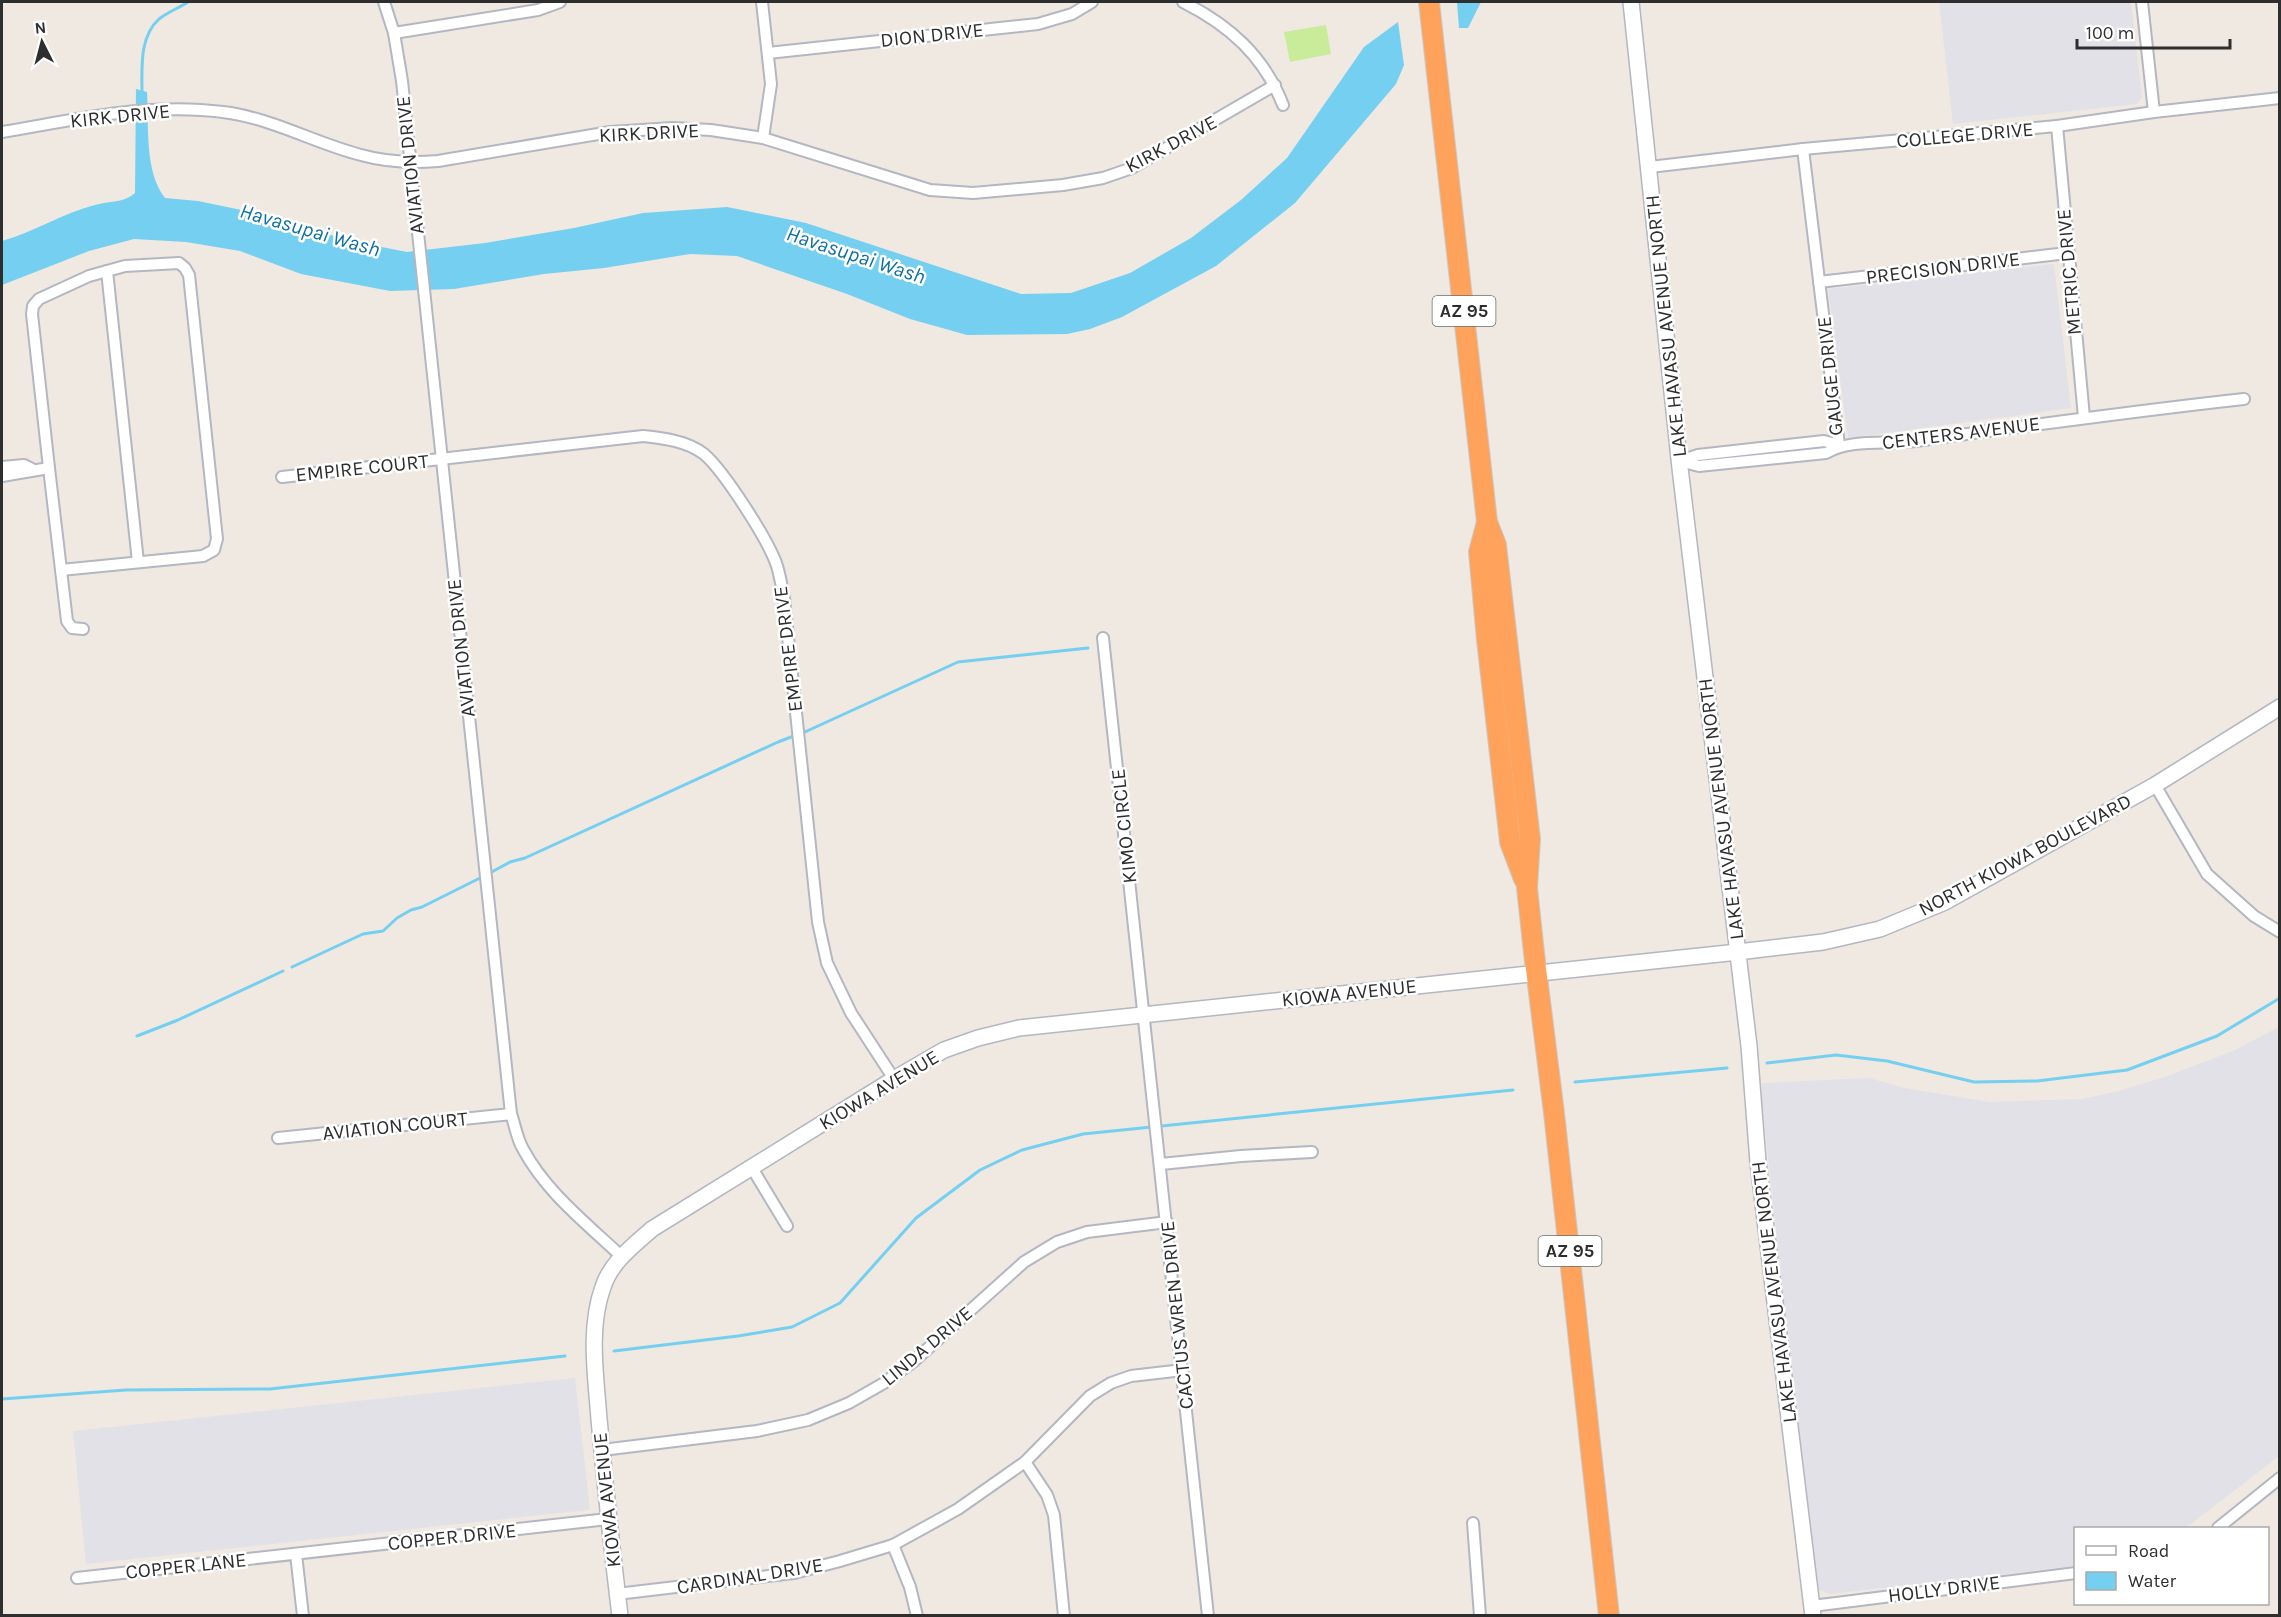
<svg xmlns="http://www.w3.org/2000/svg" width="2281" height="1617" font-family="Karla,sans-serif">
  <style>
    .industrial { fill: #e3e1e8 }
    .pitch { fill: #c9ec9a }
    .water { fill: #75cff0 }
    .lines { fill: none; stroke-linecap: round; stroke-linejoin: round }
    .stream { stroke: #75cff0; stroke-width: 3 }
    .street-casing { stroke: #b4b7c1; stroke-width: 14 }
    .secondary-casing { stroke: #b4b7c1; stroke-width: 18 }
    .highway-casing { stroke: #c9c9c9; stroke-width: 22 }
    .street { stroke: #fff; stroke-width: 10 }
    .secondary { stroke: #fff; stroke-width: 15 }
    .highway { stroke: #ffa35c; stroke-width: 20 }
    .labels { text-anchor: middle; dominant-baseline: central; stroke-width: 5; stroke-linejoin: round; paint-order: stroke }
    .shield { fill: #fff; stroke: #6d6d6d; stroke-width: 1.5 }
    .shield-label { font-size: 18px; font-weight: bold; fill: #2e2e2e }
    .street-label { font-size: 20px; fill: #2e2e2e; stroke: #fff }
    .water-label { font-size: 21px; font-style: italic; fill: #0d6fa3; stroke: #fff }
  </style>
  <rect width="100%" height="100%" fill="#efe9e1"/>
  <g class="industrial">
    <polygon points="1939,2 2131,2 2142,97 2137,104 1953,124"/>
    <polygon points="2054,264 2071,408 1848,438 1828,289"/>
    <polygon points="2279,1027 2279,1456 2191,1524 2182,1528 2076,1528 2075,1566 1830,1594 1819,1590 1814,1583 1762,1101 1762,1083 1869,1078 1905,1088 1990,1102 2081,1099 2115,1092 2165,1077 2235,1050"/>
    <polygon points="575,1378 590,1509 588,1510 86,1564 73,1431"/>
  </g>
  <polygon class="pitch" points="1326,25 1331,54 1290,62 1284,32"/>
  <g class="water">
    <polygon points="1457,2 1481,2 1468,28 1459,28"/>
    <path d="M1398 22 1404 65 1396 84 1295 203 1216 266 1122 317 1090 329 1067 334 967 335 910 319 847 294 737 256 690 254 604 268 544 274 454 289 390 291 301 274 240 251 186 242 134 239 89 251 2 285V241C34 232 63 213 95 205 109 201 124 203 135 193L136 89 147 92C149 125 144 171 165 198L198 201 275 217 346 240 407 252 485 243 574 228 643 213 727 207 806 223 1021 294 1071 293 1130 273 1191 238 1241 200 1287 158 1364 47Z"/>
  </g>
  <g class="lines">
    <g class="stream">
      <path d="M142 93C142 68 139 37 159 19 168 12 179 8 188 2"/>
      <polyline points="488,874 510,862 525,858 778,742 807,731 958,662 1088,648"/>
      <polyline points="292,967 363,934 383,931 397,918 411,910 422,907 482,877"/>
      <polyline points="137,1036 178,1020 283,971"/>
      <polyline points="1767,1063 1836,1055 1887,1061 1974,1082 2037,1081 2127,1070 2217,1036 2280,998"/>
      <polyline points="1575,1082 1727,1068"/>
      <polyline points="614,1351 738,1336 792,1327 840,1303 916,1218 980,1170 1022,1150 1083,1134 1513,1090"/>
      <polyline points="2,1399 126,1390 270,1389 565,1356"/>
    </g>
    <g class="street-casing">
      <g id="street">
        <path d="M384 2 394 33 402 81 511 1114C515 1125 517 1139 523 1149 546 1192 586 1223 621 1256"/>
        <polyline points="762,2 771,84 763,138"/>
        <path d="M1183 2C1229 25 1264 56 1283 105"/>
        <polyline points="2142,2 2154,112"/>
        <polyline points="394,33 538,10 560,2"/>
        <polyline points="768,53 1038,24 1072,14 1092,2"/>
        <polyline points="2057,126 2084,417"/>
        <path d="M2 132C75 120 148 102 223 112 272 118 314 143 361 155 386 162 413 163 438 161L610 132 673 128 711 130 763 138 930 190 973 193 1063 185 1103 178 1132 168 1275 85"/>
        <polyline points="1803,149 1839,445"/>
        <polyline points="1650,167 1803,149 2057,126 2154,112 2280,98"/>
        <polyline points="107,271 138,562"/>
        <polyline points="1819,282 2067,253"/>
        <path d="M1679 461 1699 466 1826 453C1852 438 1887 445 1916 441 2025 426 2134 411 2244 399"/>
        <polyline points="1680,461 1698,455 1824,441 1839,445"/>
        <polyline points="2,467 24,465 32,469"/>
        <polyline points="49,468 32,314 33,306 39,299 89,276 125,266 179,263 185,268 189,275 217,539 214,550 203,556 61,570"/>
        <polyline points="2,476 49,468 67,621 72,628 83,629"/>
        <path d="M282 477 643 436C663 438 687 441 704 454 724 471 769 541 777 566 780 576 782 587 784 598L818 922 827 963 851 1013 894 1079"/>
        <polyline points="1103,638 1208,1616"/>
        <polyline points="2155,785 2207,874 2254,916 2280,932"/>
        <polyline points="278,1138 511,1114"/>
        <polyline points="1161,1164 1241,1156 1312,1152"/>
        <polyline points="752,1168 787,1226"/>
        <polyline points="602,1450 757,1431 808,1420 849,1403 884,1383 914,1361 1024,1262 1057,1242 1087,1232 1167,1222"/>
        <polyline points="1025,1462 1047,1495 1054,1515 1064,1616"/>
        <polyline points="1473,1523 1480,1616"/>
        <polyline points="2218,1528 2280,1478"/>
        <polyline points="893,1545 910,1587 917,1616"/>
        <polyline points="296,1554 303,1616"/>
        <polyline points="77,1578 608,1519"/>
        <polyline points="617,1594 794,1573 840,1561 893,1545 958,1509 1025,1462 1090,1396 1111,1383 1131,1376 1183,1370"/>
        <polyline points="1812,1606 2076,1573"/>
      </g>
    </g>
    <g class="secondary-casing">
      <g id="secondary">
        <polyline points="1631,2 1680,468 1749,1046 1758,1162 1813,1616"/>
        <path d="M620 1616C612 1550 605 1485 599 1419 596 1377 588 1328 603 1287 611 1262 633 1246 652 1229L894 1079 944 1050 978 1038 1019 1028 1738 952 1823 942 1880 929 1945 902 2155 785 2280 707"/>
      </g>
    </g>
    <g class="highway-casing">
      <g id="highway">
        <polyline points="1429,2 1487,522 1496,545 1530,839 1527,888 1534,953 1554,1113 1609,1616"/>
        <polyline points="1487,522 1479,552 1487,640 1510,842 1524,879"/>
      </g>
    </g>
    <use href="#street" class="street"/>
    <use href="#secondary" class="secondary"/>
    <use href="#highway" class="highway"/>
  </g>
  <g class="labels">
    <g class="shield">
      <rect x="1432.5" y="296" width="63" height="30" rx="4.5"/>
      <rect x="1538.5" y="1236" width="63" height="30" rx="4.5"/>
    </g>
    <g class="shield-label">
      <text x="1464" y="311">AZ 95</text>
      <text x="1570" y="1251">AZ 95</text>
    </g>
    <g class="street-label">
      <text transform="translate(932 35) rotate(-6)">DION DRIVE</text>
      <text transform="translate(120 116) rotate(-6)">KIRK DRIVE</text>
      <text transform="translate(649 133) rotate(-3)">KIRK DRIVE</text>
      <text transform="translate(1965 135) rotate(-5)">COLLEGE DRIVE</text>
      <text transform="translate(1171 144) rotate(-28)">KIRK DRIVE</text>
      <text transform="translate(410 165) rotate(-96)">AVIATION DRIVE</text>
      <text transform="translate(1943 268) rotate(-7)">PRECISION DRIVE</text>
      <text transform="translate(2069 272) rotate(-95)">METRIC DRIVE</text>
      <text transform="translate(1666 326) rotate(-96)">LAKE HAVASU AVENUE NORTH</text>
      <text transform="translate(1830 376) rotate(-96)">GAUGE DRIVE</text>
      <text transform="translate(1961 433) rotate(-7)">CENTERS AVENUE</text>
      <text transform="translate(362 468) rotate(-6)">EMPIRE COURT</text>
      <text transform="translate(461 648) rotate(-96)">AVIATION DRIVE</text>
      <text transform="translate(788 649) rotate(-97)">EMPIRE DRIVE</text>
      <text transform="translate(1721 809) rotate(-97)">LAKE HAVASU AVENUE NORTH</text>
      <text transform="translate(1124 826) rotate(-96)">KIMO CIRCLE</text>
      <text transform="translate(2025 855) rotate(-28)">NORTH KIOWA BOULEVARD</text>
      <text transform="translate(1349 993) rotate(-6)">KIOWA AVENUE</text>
      <text transform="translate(879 1090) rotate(-31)">KIOWA AVENUE</text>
      <text transform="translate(395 1126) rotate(-6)">AVIATION COURT</text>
      <text transform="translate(1774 1292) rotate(-97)">LAKE HAVASU AVENUE NORTH</text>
      <text transform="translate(1177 1315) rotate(-96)">CACTUS WREN DRIVE</text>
      <text transform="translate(927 1346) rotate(-40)">LINDA DRIVE</text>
      <text transform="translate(607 1500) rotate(-96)">KIOWA AVENUE</text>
      <text transform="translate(452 1537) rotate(-6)">COPPER DRIVE</text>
      <text transform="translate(186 1566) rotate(-6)">COPPER LANE</text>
      <text transform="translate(750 1576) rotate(-9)">CARDINAL DRIVE</text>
      <text transform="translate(1944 1589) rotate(-7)">HOLLY DRIVE</text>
    </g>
    <g class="water-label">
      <text transform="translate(310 230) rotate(16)">Havasupai Wash</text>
      <text transform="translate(856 255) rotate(18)">Havasupai Wash</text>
    </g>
  </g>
  <rect width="2281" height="1617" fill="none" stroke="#2e2e2e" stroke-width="6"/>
  <rect x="2074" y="1527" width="195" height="78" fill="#ffffff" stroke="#ababab" stroke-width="1.5"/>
  <rect x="2086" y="1546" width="30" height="9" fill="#ffffff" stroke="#ababab" stroke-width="1.5"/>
  <text x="2128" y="1557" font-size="18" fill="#2e2e2e">Road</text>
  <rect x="2086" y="1572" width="30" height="18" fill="#75cff0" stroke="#ababab" stroke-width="1.5"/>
  <text x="2128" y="1587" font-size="18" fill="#2e2e2e">Water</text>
  <g transform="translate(42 42) rotate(354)" stroke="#ffffff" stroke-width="4.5" paint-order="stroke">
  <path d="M0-4.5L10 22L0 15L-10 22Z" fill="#2e2e2e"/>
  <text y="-9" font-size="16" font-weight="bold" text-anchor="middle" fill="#2e2e2e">N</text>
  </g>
  <path d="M2077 39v9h153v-9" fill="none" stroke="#2e2e2e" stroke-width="3"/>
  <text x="2086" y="39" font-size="18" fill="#2e2e2e" stroke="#ffffff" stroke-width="4.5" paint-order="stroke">100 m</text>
</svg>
